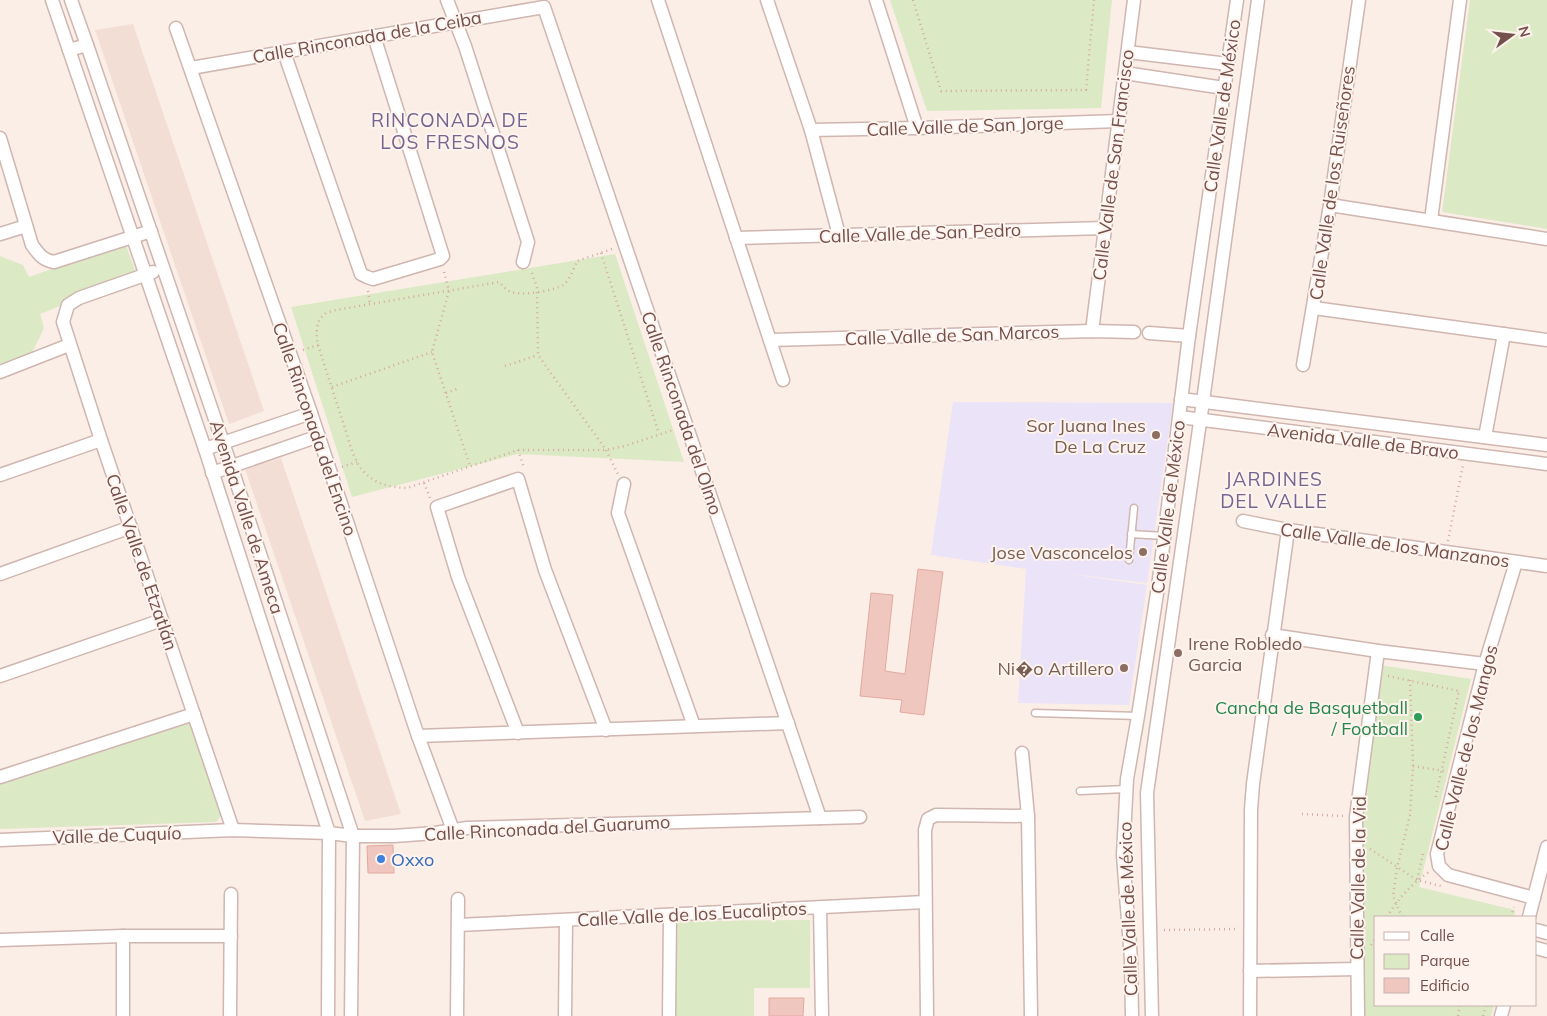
<svg xmlns="http://www.w3.org/2000/svg" width="1547" height="1016" font-family="Mulish,sans-serif">
  <style>
    .residential { fill: #f3ded5 }
    .education { fill: #ebe3f8 }
    .green { fill: #dce9c5 }
    .building { fill: #f0c7bf; stroke: #e2a9a0 }
    .lines { fill: none; stroke-linecap: round; stroke-linejoin: round }
    .lane-casing { stroke: #cfb6b0; stroke-width: 9 }
    .street-casing { stroke: #cfb6b0; stroke-width: 15 }
    .path { stroke: #d5a9a2; stroke-width: 2.5; stroke-dasharray: 1 4; stroke-linecap: butt }
    .lane { stroke: #fff; stroke-width: 6 }
    .street { stroke: #fff; stroke-width: 12 }
    .education-dot { fill: #8d6e63; stroke: #fef3ed; stroke-width: 2 }
    .leisure-dot { fill: #2e9e5b; stroke: #fef3ed; stroke-width: 2 }
    .shop-dot { fill: #3f7fe0; stroke: #fef3ed; stroke-width: 2 }
    .labels { text-anchor: middle; dominant-baseline: central; stroke-width: 4; stroke-linejoin: round; paint-order: stroke }
    .street-label { font-size: 18px; fill: #74504c; stroke: #fef3ed }
    .education-label { font-size: 18px; fill: #785e54; stroke: #fef3ed; text-anchor: end }
    .leisure-label { font-size: 18px; fill: #27864d; stroke: #fef3ed; text-anchor: end }
    .shop-label { font-size: 18px; fill: #366cbe; stroke: #fef3ed; text-anchor: start }
    .neighbourhood-label { font-size: 19px; letter-spacing: 1px; fill: #776490; stroke: #fef3ed }
  </style>
  <rect width="100%" height="100%" fill="#fbeee6"/>
  <g class="residential">
    <polygon points="133,24 264,411 229,424 95,30"/>
    <polygon points="281,458 401,814 365,821 245,469"/>
  </g>
  <polygon class="education" points="953,402 1173,403 1147,583 1061,573 1147,585 1129,705 1018,703 1026,569 931,555"/>
  <g class="green">
    <polygon points="890,0 1112,0 1101,108 927,111"/>
    <polygon points="1470,0 1547,0 1547,229 1442,212"/>
    <polygon points="125,243 137,275 40,314 44,328 28,361 0,370 0,256 23,265 29,277"/>
    <polygon points="615,254 684,462 518,454 352,497 291,307"/>
    <polygon points="1380,665 1471,679 1419,887 1515,910 1514,917 1376,917 1376,1005 1494,1005 1491,1016 1363,1016 1363,819"/>
    <polygon points="193,719 224,812 216,822 0,829 0,782"/>
    <polygon points="810,920 810,988 754,988 754,1016 675,1016 674,921"/>
  </g>
  <g class="building">
    <polygon points="918,569 943,572 924,715 900,712 902,700 860,696 871,593 893,595 885,671 905,674"/>
    <polygon points="393,845 394,873 368,873 367,846"/>
    <polygon points="769,998 804,998 803,1016 769,1016"/>
  </g>
  <g class="lines">
    <g class="lane-casing">
      <g id="lane">
        <polyline points="1131,534 1164,536"/>
        <polyline points="1129,560 1134,508"/>
        <polyline points="1035,713 1138,716"/>
        <polyline points="1080,791 1126,789"/>
      </g>
    </g>
    <g class="street-casing">
      <g id="street">
        <polyline points="52,0 205,449 329,833 328,1016"/>
        <polyline points="71,0 87,45"/>
        <polyline points="447,0 465,46 528,242 523,262"/>
        <polyline points="658,0 783,380"/>
        <polyline points="767,0 811,130 839,235"/>
        <polyline points="876,0 917,128"/>
        <polyline points="176,28 311,413 418,736 453,830"/>
        <polyline points="69,50 87,45 231,466 353,836 351,1016"/>
        <polyline points="284,52 361,274 367,277 373,279 440,259 443,256 374,36"/>
        <polyline points="1128,52 1228,64"/>
        <polyline points="191,68 544,7 820,818"/>
        <polyline points="1125,73 1224,88"/>
        <polyline points="811,130 917,128 1119,121"/>
        <path d="M0 138 32 245C39 254 42 260 54 262L151 231"/>
        <polyline points="1330,205 1547,239"/>
        <polyline points="1431,220 1460,0"/>
        <polyline points="0,234 26,226"/>
        <polyline points="736,238 1105,228"/>
        <polyline points="153,272 79,298 68,305 63,322 101,440 233,830"/>
        <polyline points="1314,308 1547,340"/>
        <polyline points="1092,331 1134,0"/>
        <polyline points="1149,333 1189,336"/>
        <polyline points="770,340 1092,331 1134,332"/>
        <polyline points="1303,365 1330,205 1359,0"/>
        <polyline points="0,372 69,345"/>
        <polyline points="1181,399 1547,445"/>
        <polyline points="1180,417 1547,464"/>
        <polyline points="1485,437 1504,334"/>
        <polyline points="205,449 311,413"/>
        <polyline points="212,473 319,436"/>
        <polyline points="0,475 101,440"/>
        <polyline points="624,484 618,513 694,726"/>
        <polyline points="1243,521 1288,530 1547,566"/>
        <polyline points="1516,562 1485,664 1437,854 1439,866 1448,875 1534,898"/>
        <polyline points="0,574 131,527"/>
        <polyline points="1272,635 1378,651 1485,664"/>
        <polyline points="0,676 162,620"/>
        <polyline points="518,733 458,577 437,507 518,479 545,570 606,730"/>
        <polyline points="418,736 788,723"/>
        <polyline points="1022,753 1028,816 1031,1016"/>
        <polyline points="0,777 194,714"/>
        <polyline points="0,840 233,830 329,833 353,836 394,836 435,833 467,828 860,817"/>
        <polyline points="820,908 822,1016"/>
        <polyline points="1529,917 1547,847"/>
        <polyline points="458,925 925,902"/>
        <polyline points="1536,930 1547,933"/>
        <polyline points="123,936 123,1016"/>
        <polyline points="0,940 123,936 231,936"/>
        <polyline points="1536,948 1547,951"/>
        <polyline points="1250,971 1357,969"/>
        <polyline points="230,1016 231,894"/>
        <polyline points="457,1016 458,899"/>
        <polyline points="565,1016 566,920"/>
        <polyline points="669,1016 670,915"/>
        <polyline points="927,1016 925,830 928,819 936,815 1028,816"/>
        <polyline points="1132,1016 1131,960 1123,855 1127,779 1138,716 1158,587 1189,336 1237,0"/>
        <polyline points="1152,1016 1147,793 1203,401 1258,0"/>
        <polyline points="1250,1016 1251,810 1253,784 1288,530"/>
        <polyline points="1358,1016 1356,817 1378,651"/>
        <polyline points="1501,1016 1504,1005"/>
      </g>
    </g>
    <g class="path">
      <polyline points="913,0 941,91 1086,90 1094,0"/>
      <path d="M612 249 577 261C574 268 570 280 563 285 553 291 522 296 511 292 506 290 503 286 499 282L336 310C333 311 327 312 325 314 315 321 316 335 318 345 326 370 334 395 342 419 348 436 352 460 365 473 377 485 391 487 407 488L518 450H606L625 446 673 430"/>
      <polyline points="601,253 659,434"/>
      <polyline points="444,272 449,291 432,352 470,466"/>
      <polyline points="532,273 537,288 538,355 606,450 618,474"/>
      <polyline points="368,291 370,305"/>
      <polyline points="303,350 318,345"/>
      <polyline points="505,366 538,355"/>
      <polyline points="332,387 432,352"/>
      <polyline points="446,393 457,389"/>
      <polyline points="518,450 524,468"/>
      <polyline points="342,467 357,462"/>
      <polyline points="424,483 430,498"/>
      <polyline points="1448,541 1463,465"/>
      <polyline points="1388,676 1459,691 1435,800"/>
      <polyline points="1413,766 1444,771"/>
      <polyline points="1302,814 1344,816"/>
      <polyline points="1370,849 1417,880"/>
      <polyline points="1423,854 1417,880 1441,886"/>
      <path d="M1387 917C1398 899 1411 884 1429 872"/>
      <polyline points="1402,917 1393,896 1397,868 1410,815 1413,766 1410,680"/>
      <polyline points="1511,917 1514,907"/>
      <polyline points="1164,930 1238,929"/>
      <polyline points="1371,945 1376,937"/>
      <polyline points="1458,1016 1460,1005"/>
      <polyline points="1483,1016 1486,1005"/>
    </g>
    <use href="#lane" class="lane"/>
    <use href="#street" class="street"/>
  </g>
  <g class="education-dot">
    <circle cx="1156" cy="435" r="5"/>
    <circle cx="1143" cy="552" r="5"/>
    <circle cx="1178" cy="653" r="5"/>
    <circle cx="1124" cy="668" r="5"/>
  </g>
  <circle class="leisure-dot" cx="1418" cy="717" r="5"/>
  <circle class="shop-dot" cx="381" cy="859" r="5"/>
  <g class="labels">
    <g class="street-label">
      <text transform="translate(367 37) rotate(-10)">Calle Rinconada de la Ceiba</text>
      <text transform="translate(1222 106) rotate(-82)">Calle Valle de México</text>
      <text transform="translate(965 126) rotate(-2)">Calle Valle de San Jorge</text>
      <text transform="translate(1113 165) rotate(-83)">Calle Valle de San Francisco</text>
      <text transform="translate(1332 183) rotate(-82)">Calle Valle de los Ruiseñores</text>
      <text transform="translate(920 233) rotate(-2)">Calle Valle de San Pedro</text>
      <text transform="translate(952 335) rotate(-2)">Calle Valle de San Marcos</text>
      <text transform="translate(682 413) rotate(71)">Calle Rinconada del Olmo</text>
      <text transform="translate(315 429) rotate(71)">Calle Rinconada del Encino</text>
      <text transform="translate(1363 441) rotate(7)">Avenida Valle de Bravo</text>
      <text transform="translate(1168 507) rotate(-83)">Calle Valle de México</text>
      <text transform="translate(247 517) rotate(72)">Avenida Valle de Ameca</text>
      <text transform="translate(1395 545) rotate(8)">Calle Valle de los Manzanos</text>
      <text transform="translate(142 562) rotate(71)">Calle Valle de Etzatlán</text>
      <text transform="translate(1466 748) rotate(-76)">Calle Valle de los Mangos</text>
      <text transform="translate(547 828) rotate(-3)">Calle Rinconada del Guarumo</text>
      <text transform="translate(117 835) rotate(-2)">Valle de Cuquío</text>
      <text transform="translate(1358 878) rotate(-89)">Calle Valle de la Vid</text>
      <text transform="translate(1128 909) rotate(-92)">Calle Valle de México</text>
      <text transform="translate(692 914) rotate(-3)">Calle Valle de los Eucaliptos</text>
    </g>
    <g class="education-label">
      <text x="1146" y="425">Sor Juana Ines<tspan x="1146" dy="21">De La Cruz</tspan></text>
      <text x="1133" y="552">Jose Vasconcelos</text>
      <text x="1188" y="643" text-anchor="start">Irene Robledo<tspan x="1188" dy="21">Garcia</tspan></text>
      <text x="1114" y="668">Ni�o Artillero</text>
    </g>
    <g class="leisure-label">
      <text x="1408" y="707">Cancha de Basquetball<tspan x="1408" dy="21">/ Football</tspan></text>
    </g>
    <g class="shop-label">
      <text x="391" y="859">Oxxo</text>
    </g>
    <g class="neighbourhood-label">
      <text x="450" y="120">RINCONADA DE<tspan x="450" dy="22">LOS FRESNOS</tspan></text>
      <text x="1274" y="479">JARDINES<tspan x="1274" dy="22">DEL VALLE</tspan></text>
    </g>
  </g>
  <rect x="1374" y="916" width="162" height="90" fill="#fef3ed" stroke="#c7b2ad"/>
  <rect x="1384" y="932" width="25" height="8" fill="#ffffff" stroke="#c7b2ad"/>
  <text x="1420" y="941" font-size="15" fill="#74504c">Calle</text>
  <rect x="1384" y="954" width="25" height="15" fill="#dce9c5" stroke="#c7b2ad"/>
  <text x="1420" y="966" font-size="15" fill="#74504c">Parque</text>
  <rect x="1384" y="978" width="25" height="15" fill="#f0c7bf" stroke="#c7b2ad"/>
  <text x="1420" y="991" font-size="15" fill="#74504c">Edificio</text>
  <g transform="translate(1512 35) rotate(75)" stroke="#fef3ed" stroke-width="4" paint-order="stroke">
  <path d="M0-4L9 19L0 12L-9 19Z" fill="#74504c"/>
  <text y="-8" font-size="14" font-weight="bold" text-anchor="middle" fill="#74504c">N</text>
  </g>
</svg>
